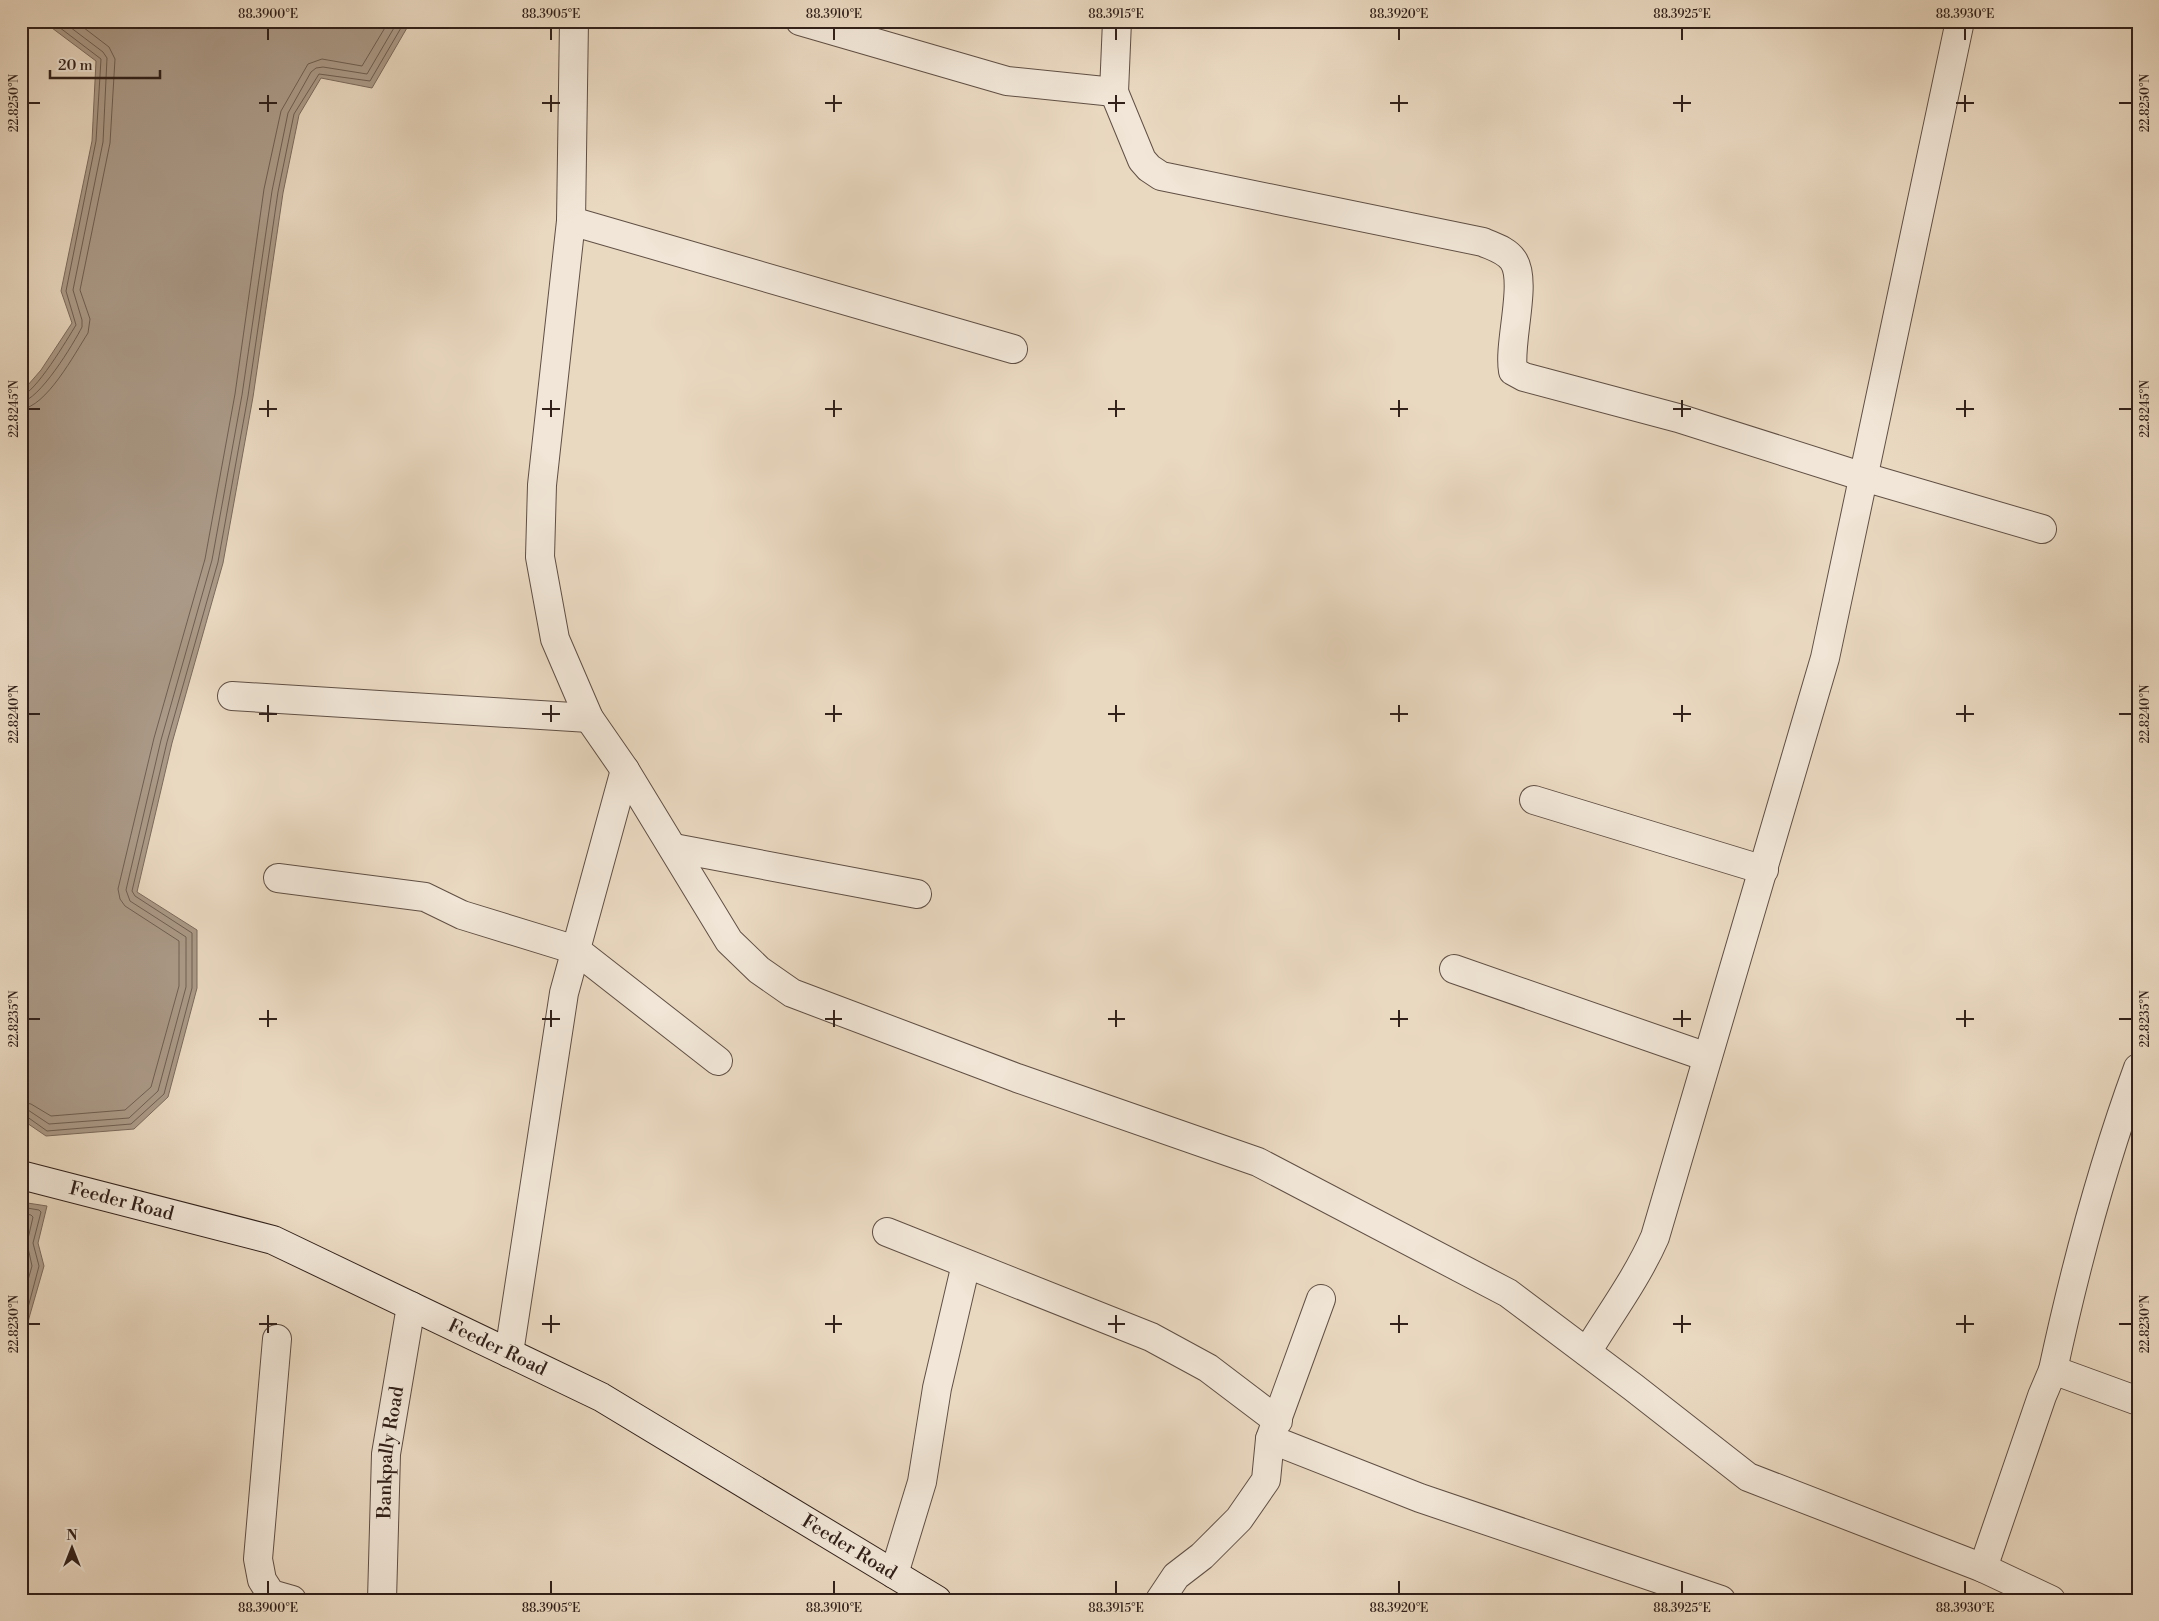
<svg xmlns="http://www.w3.org/2000/svg" width="2159" height="1621" font-family="'Libre Bodoni',serif">
  <style>
    .water { fill: #ab9a88; stroke: #7b6a5c }
    .lines { fill: none; stroke-linecap: round; stroke-linejoin: round }
    .shore { stroke: #6e5e51; stroke-width: 1 }
    .street-casing { stroke: #604f44; stroke-width: 30 }
    .secondary-casing { stroke: #32211a; stroke-width: 30 }
    .street { stroke: #f1e6d7; stroke-width: 28 }
    .secondary { stroke: #f1e6d7; stroke-width: 28 }
    .ticks { fill: none; stroke: #32211a; stroke-width: 2 }
    .labels { text-anchor: middle; dominant-baseline: central; stroke-width: 4; stroke-linejoin: round; paint-order: stroke }
    .street-label { font-size: 19px; fill: #32211a; stroke: #f1e6d7 }
    .neatline { fill: none; stroke: #32211a; stroke-width: 2 }
    .ticks-label { font-size: 12px; text-anchor: middle; fill: #32211a }
  </style>
  <rect width="100%" height="100%" fill="#ead9c1"/>
  <filter id="stains"><feTurbulence type="fractalNoise" baseFrequency=".004" numOctaves="4"/><feColorMatrix values="0 0 0 0 .2 0 0 0 0 .09 0 0 0 0 .02 0 0 0 .5 -.17"/></filter>
  <radialGradient id="worn" r=".72"><stop offset=".6" stop-color="#630" stop-opacity="0"/><stop offset="1" stop-color="#630" stop-opacity=".3"/></radialGradient>
  <g class="water">
    <polygon points="34,21 411,21 372,88 321,78 299,115 283,193 253,397 223,563 172,743 137,892 197,930 197,988 168,1097 134,1129 46,1136 21,1119 21,393 41,370 72,323 61,291 92,141 96,61 52,28"/>
    <polygon points="21,1202 47,1206 38,1243 44,1266 29,1318 21,1362"/>
  </g>
  <g class="lines">
    <g class="shore">
      <path d="M21 396C35 394 68 338 76 325L66 291 96 141 101 59 55 24 49 21"/>
      <path d="M21 402C39 401 74 343 82 327V320L73 290 103 142 107 58 103 52 62 21"/>
      <path d="M21 409C46 408 75 353 88 333L90 319 80 290 110 143 115 59 109 47 75 21"/>
      <polyline points="21,1102 31,1104 51,1116 125,1110 151,1087 179,986 179,941 125,906 120,899 118,889 154,738 205,559 235,394 264,189 281,111 308,64 322,59 362,66 389,21"/>
      <polyline points="21,1109 28,1110 49,1124 129,1118 158,1091 186,987 186,937 130,901 126,890 161,740 212,560 242,395 272,191 288,113 311,72 316,68 323,67 367,74 398,21"/>
      <polyline points="21,1116 26,1116 47,1131 131,1124 164,1094 192,988 192,933 135,896 132,891 167,742 218,562 248,396 278,192 294,114 319,74 370,81 405,21"/>
      <polyline points="21,1207 39,1210 41,1212 33,1243 39,1266 21,1334"/>
      <polyline points="21,1213 31,1215 33,1217 27,1243 32,1266 21,1305"/>
    </g>
    <g class="street-casing">
      <g id="street">
        <polyline points="574,21 571,221 542,485 540,557 555,639 589,718 625,770 729,941 759,970 792,993 1017,1078 1258,1162 1508,1293 1633,1387 1748,1477 1983,1568 2051,1600"/>
        <polyline points="800,21 1007,81 1114,92 1117,21"/>
        <path d="M1114 92 1142 160 1149 168 1161 176 1483 242C1494 247 1506 250 1513 260 1528 281 1508 343 1513 371L1524 377 1678 418 1864 477 2042 529"/>
        <polyline points="571,221 1013,349"/>
        <polyline points="232,696 589,718"/>
        <polyline points="1534,800 1764,870"/>
        <polyline points="674,848 917,894"/>
        <polyline points="278,878 425,897 462,915 576,950 718,1061"/>
        <polyline points="1454,969 1707,1057"/>
        <polyline points="887,1232 1151,1337 1208,1368 1278,1421"/>
        <polyline points="277,1339 258,1559 262,1580 271,1594 292,1600"/>
        <path d="M1587 1352C1610 1314 1637 1278 1655 1237L1825 658 1960 21"/>
        <polyline points="509,1353 564,993 625,770"/>
        <polyline points="2053,1370 2138,1401"/>
        <polyline points="1270,1439 1420,1498 1721,1600"/>
        <path d="M1983 1568 2042 1396 2053 1370C2075 1268 2102 1166 2138 1068"/>
        <polyline points="894,1574 922,1482 937,1388 966,1264"/>
        <path id="s1" d="M382 1600 386 1454 411 1306"/>
        <polyline points="1160,1600 1176,1576 1202,1556 1239,1519 1266,1480 1270,1439 1321,1299"/>
      </g>
    </g>
    <g class="secondary-casing">
      <g id="secondary">
        <path id="s2" d="M21 1175 273 1240 601 1397 937 1600"/>
      </g>
    </g>
    <use href="#street" class="street"/>
    <use href="#secondary" class="secondary"/>
  </g>
  <path class="ticks" d="M268 28V40M551 28V40M834 28V40M1116 28V40M1399 28V40M1682 28V40M1965 28V40M268 95V112M551 95V112M834 95V112M1116 95V112M1399 95V112M1682 95V112M1965 95V112M28 103H40M259 103H277M542 103H560M825 103H842M1108 103H1125M1390 103H1408M1673 103H1691M1956 103H1974M2119 103H2132M268 400V417M551 400V417M834 400V417M1116 400V417M1399 400V417M1682 400V417M1965 400V417M28 409H40M259 409H277M542 409H560M825 409H842M1108 409H1125M1390 409H1408M1673 409H1691M1956 409H1974M2119 409H2132M268 705V722M551 705V722M834 705V722M1116 705V722M1399 705V722M1682 705V722M1965 705V722M28 714H40M259 714H277M542 714H560M825 714H842M1108 714H1125M1390 714H1408M1673 714H1691M1956 714H1974M2119 714H2132M268 1010V1027M551 1010V1027M834 1010V1027M1116 1010V1027M1399 1010V1027M1682 1010V1027M1965 1010V1027M28 1019H40M259 1019H277M542 1019H560M825 1019H842M1108 1019H1125M1390 1019H1408M1673 1019H1691M1956 1019H1974M2119 1019H2132M268 1315V1333M551 1315V1333M834 1315V1333M1116 1315V1333M1399 1315V1333M1682 1315V1333M1965 1315V1333M28 1324H40M259 1324H277M542 1324H560M825 1324H842M1108 1324H1125M1390 1324H1408M1673 1324H1691M1956 1324H1974M2119 1324H2132M268 1581V1594M551 1581V1594M834 1581V1594M1116 1581V1594M1399 1581V1594M1682 1581V1594M1965 1581V1594"/>
  <g class="labels">
    <g class="street-label">
      <text stroke="none"><textPath href="#s2" startOffset="104">Feeder Road</textPath></text>
      <text stroke="none"><textPath href="#s2" startOffset="509">Feeder Road</textPath></text>
      <text stroke="none"><textPath href="#s1" startOffset="148">Bankpally Road</textPath></text>
      <text stroke="none"><textPath href="#s2" startOffset="914">Feeder Road</textPath></text>
    </g>
  </g>
  <rect width="2159" height="1621" fill="none" stroke="#ead9c1" stroke-width="55"/>
  <g transform="translate(72 1548)" stroke="#f1e6d7" stroke-width="4" paint-order="stroke">
  <path d="M0-4L9 19L0 12L-9 19Z" fill="#32211a"/>
  <text y="-8" font-size="14" font-weight="bold" text-anchor="middle" fill="#32211a">N</text>
  </g>
  <path d="M50 70v8h110v-8" fill="none" stroke="#32211a" stroke-width="2.5"/>
  <text x="58" y="70" font-size="15" fill="#32211a" stroke="#f1e6d7" stroke-width="4" paint-order="stroke">20 m</text>
  <rect x="28" y="28" width="2104" height="1566" class="neatline"/>
  <g class="ticks-label">
    <text x="268" y="18">88.3900°E</text>
    <text x="551" y="18">88.3905°E</text>
    <text x="834" y="18">88.3910°E</text>
    <text x="1116" y="18">88.3915°E</text>
    <text x="1399" y="18">88.3920°E</text>
    <text x="1682" y="18">88.3925°E</text>
    <text x="1965" y="18">88.3930°E</text>
    <text transform="translate(14 103) rotate(-90)" y="4">22.8250°N</text>
    <text transform="translate(2145 103) rotate(-90)" y="4">22.8250°N</text>
    <text transform="translate(14 409) rotate(-90)" y="4">22.8245°N</text>
    <text transform="translate(2145 409) rotate(-90)" y="4">22.8245°N</text>
    <text transform="translate(14 714) rotate(-90)" y="4">22.8240°N</text>
    <text transform="translate(2145 714) rotate(-90)" y="4">22.8240°N</text>
    <text transform="translate(14 1019) rotate(-90)" y="4">22.8235°N</text>
    <text transform="translate(2145 1019) rotate(-90)" y="4">22.8235°N</text>
    <text transform="translate(14 1324) rotate(-90)" y="4">22.8230°N</text>
    <text transform="translate(2145 1324) rotate(-90)" y="4">22.8230°N</text>
    <text x="268" y="1612">88.3900°E</text>
    <text x="551" y="1612">88.3905°E</text>
    <text x="834" y="1612">88.3910°E</text>
    <text x="1116" y="1612">88.3915°E</text>
    <text x="1399" y="1612">88.3920°E</text>
    <text x="1682" y="1612">88.3925°E</text>
    <text x="1965" y="1612">88.3930°E</text>
  </g>
  <rect width="100%" height="100%" filter="url(#stains)"/>
  <rect width="100%" height="100%" fill="url(#worn)"/>
</svg>
